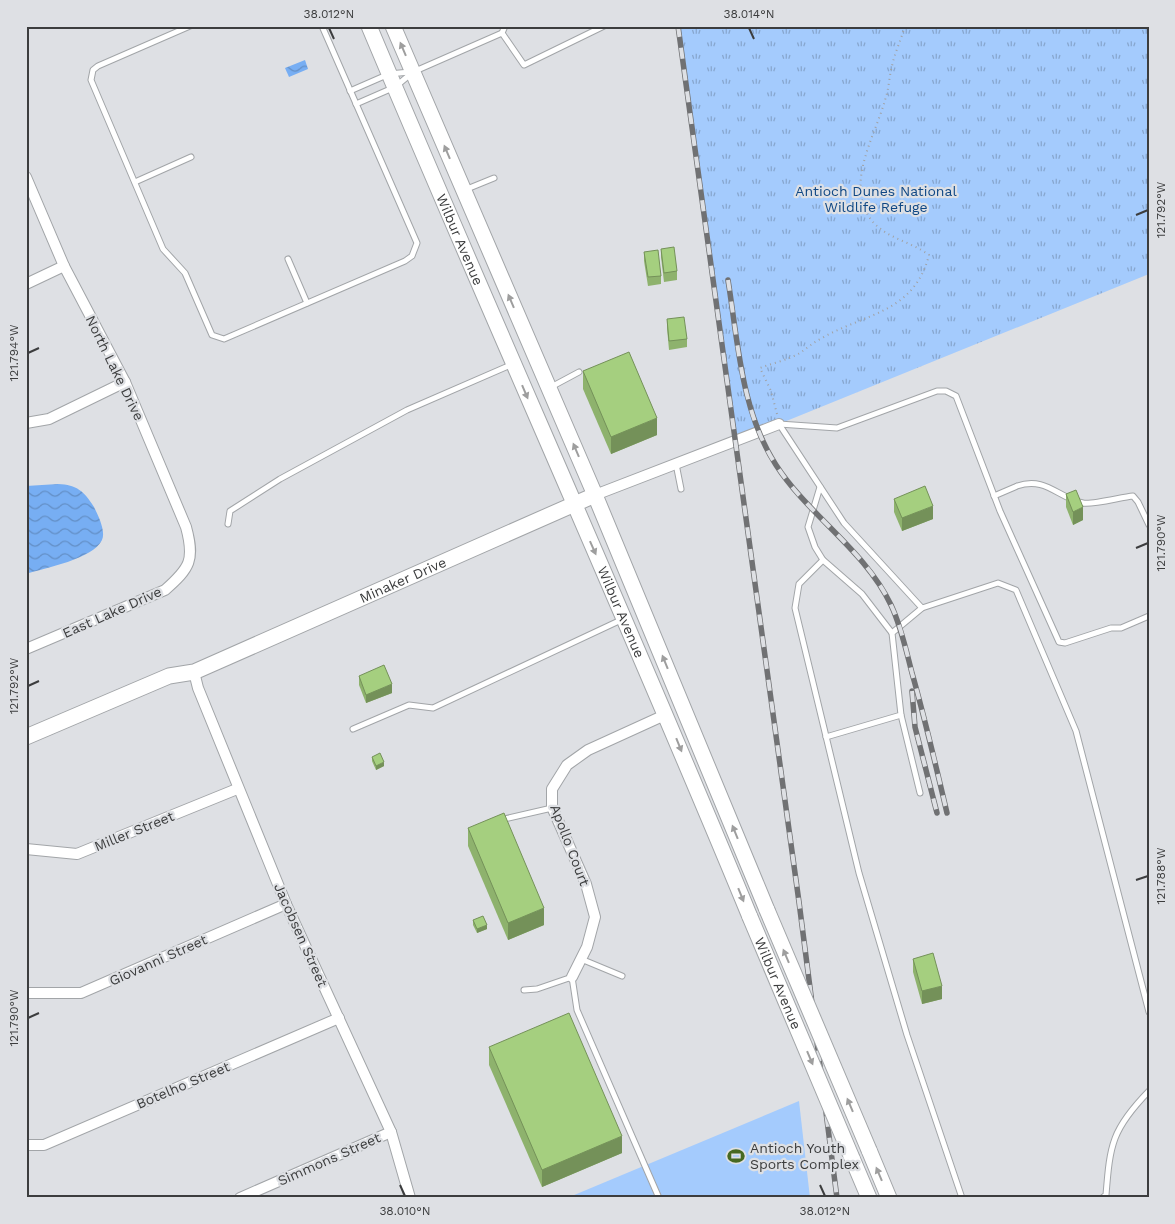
<svg xmlns="http://www.w3.org/2000/svg" width="1175" height="1224" font-family="'Work Sans',sans-serif">
  <style>
    .grass { fill: #a4cbfd }
    .park { fill: url(#park-tufts) }
    .water { fill: url(#water-waves) }
    .lines { fill: none; stroke-linecap: round; stroke-linejoin: round }
    .lane-casing { stroke: #a2a5a8; stroke-width: 7 }
    .street-casing { stroke: #a2a5a8; stroke-width: 12 }
    .secondary-casing { stroke: #a2a5a8; stroke-width: 17 }
    .path { stroke: #a0a2a5; stroke-width: 2; stroke-dasharray: 1 4; stroke-linecap: butt }
    .lane { stroke: #fff; stroke-width: 5 }
    .street { stroke: #fff; stroke-width: 10 }
    .secondary { stroke: #fff; stroke-width: 15 }
    .rail-casing { stroke: #707173; stroke-width: 5.5 }
    .rail { stroke: #dee0e4; stroke-width: 4; stroke-dasharray: 11; stroke-linecap: butt }
    .secondary-bridge-casing { stroke: #a2a5a8; stroke-width: 17; stroke-linecap: butt }
    .secondary-bridge { stroke: #fff; stroke-width: 15 }
    .wall { fill: #8eb26d }
    .shaded-wall { fill: #749159 }
    .building { fill: #a5cf7f; stroke: #749159 }
    .oneway { fill: #9e9e9e }
    .ticks { fill: none; stroke: #3c3d3e; stroke-width: 2 }
    .labels { text-anchor: middle; dominant-baseline: central; stroke-width: 4.5; stroke-linejoin: round; paint-order: stroke }
    .park-label { font-size: 14px; fill: #0f4784; stroke: #dee0e4 }
    .street-label { font-size: 14px; fill: #3c3d3e; stroke: #dee0e4 }
    .poi-label { font-size: 14px; fill: #3c3d3e; stroke: #dee0e4; text-anchor: start }
    .neatline { fill: none; stroke: #3c3d3e; stroke-width: 2 }
    .ticks-label { font-size: 12px; text-anchor: middle; fill: #3c3d3e }
  </style>
  <defs>
    <pattern id="park-tufts" width="24" height="20" patternUnits="userSpaceOnUse" patternTransform="scale(1.25)"><rect width="24" height="20" fill="#a4cbfd"/><path d="M3 7l-1-3M5 7V3M7 7l1-3M15 17l-1-3M17 17v-4M19 17l1-3" fill="none" stroke="#87a6ce"/></pattern>
    <pattern id="water-waves" width="16" height="10" patternUnits="userSpaceOnUse" patternTransform="scale(1.25)"><rect width="16" height="10" fill="#77aef3"/><path d="M0 5q4-4 8 0t8 0" fill="none" stroke="#638fc6"/></pattern>
  </defs>
  <rect width="100%" height="100%" fill="#dee0e4"/>
  <polygon class="grass" points="799,1101 810,1198 567,1198"/>
  <polygon class="park" points="678,26 1149,26 1149,274 779,424 735,440"/>
  <g class="water">
    <polygon points="305,60 308,69 289,77 285,68"/>
    <path d="M58 484C77 485 84 491 94 507 98 515 106 531 102 540 93 559 45 568 26 574V486Z"/>
  </g>
  <g class="lines">
    <g class="lane-casing">
      <g id="lane">
        <polyline points="190,26 98,66 93,70 91,80 163,249 185,273 212,335 224,339 405,261 412,256 417,243 322,26"/>
        <polyline points="502,33 524,65 604,26"/>
        <polyline points="350,91 389,74 410,72"/>
        <polyline points="356,104 395,87 413,72 502,33 505,26"/>
        <polyline points="135,182 191,157"/>
        <polyline points="467,189 494,178"/>
        <polyline points="288,259 307,303"/>
        <polyline points="551,387 579,372"/>
        <polyline points="779,424 844,523 922,608 998,583 1016,590 1076,731 1149,1012"/>
        <polyline points="779,424 837,428 937,391 946,391 956,396 1000,511 1059,642 1065,643 1111,628 1121,628 1149,616"/>
        <polyline points="676,464 681,489"/>
        <path d="M1017 486C1046 476 1058 498 1083 503 1092 505 1122 497 1133 496L1138 502 1149 525"/>
        <polyline points="820,487 808,527 815,547 823,560 862,594 892,633"/>
        <polyline points="994,496 1015,487"/>
        <polyline points="228,524 230,511 280,479 407,410 513,364"/>
        <polyline points="823,560 799,584 795,608 859,873 907,1035 962,1198"/>
        <polyline points="901,715 920,793"/>
        <polyline points="353,729 409,705 433,708 621,620"/>
        <polyline points="826,737 901,715 892,633 922,608"/>
        <polyline points="500,820 552,808"/>
        <polyline points="581,959 622,976"/>
        <polyline points="524,990 537,989 572,977 577,1010 659,1198"/>
        <path d="M1102 1198 1106 1195C1110 1144 1112 1129 1149 1091"/>
      </g>
    </g>
    <g class="street-casing">
      <g id="street">
        <path d="M26 177 64 266 125 382 186 527C195 560 190 568 165 590L26 649"/>
        <polyline points="26,284 64,266"/>
        <polyline points="26,423 49,419 125,382"/>
        <polyline points="595,495 779,424"/>
        <polyline points="194,672 198,688 286,904 391,1132 410,1198"/>
        <polyline points="26,849 77,854 237,789"/>
        <polyline points="572,977 587,947 595,917 586,884 552,807 552,789 567,765 588,750 667,714"/>
        <polyline points="26,993 81,993 286,904"/>
        <polyline points="26,1145 44,1145 339,1018"/>
        <polyline points="240,1198 391,1132"/>
      </g>
    </g>
    <g class="secondary-casing">
      <g id="secondary">
        <path id="s1" d="M369 26C494 324 627 618 750 917"/>
        <polyline points="393,26 595,495 767,910"/>
        <path id="s2" d="M26 737 169 676 194 672 595 495"/>
        <polyline points="869,1150 889,1198"/>
        <polyline points="852,1158 869,1198"/>
      </g>
    </g>
    <path class="path" d="M777 414 771 391 760 368C773 363 788 360 800 353 807 348 814 342 822 338 866 313 914 313 929 255 912 242 888 239 873 222 843 186 875 137 885 100 889 89 889 77 892 66 895 52 901 40 905 26"/>
    <use href="#lane" class="lane"/>
    <use href="#street" class="street"/>
    <use href="#secondary" class="secondary"/>
    <g class="rail-casing">
      <g id="rail">
        <polyline points="678,26 799,902 837,1198"/>
        <path d="M728 280C738 342 741 411 776 465 808 515 865 550 891 605 901 626 906 650 912 673 925 719 936 766 947 813"/>
        <polyline points="912,691 915,727 937,813"/>
      </g>
    </g>
    <use href="#rail" class="rail"/>
    <g class="secondary-bridge-casing">
      <g id="secondary-bridge">
        <polyline points="767,910 869,1150"/>
        <path id="s3" d="M750 917 852 1158"/>
      </g>
    </g>
    <use href="#secondary-bridge" class="secondary-bridge"/>
  </g>
  <g class="wall">
    <polygon points="661,249 677,271 677,280 664,282 661,257"/>
    <polygon points="644,252 661,276 661,284 648,286 644,261"/>
    <polygon points="667,319 687,339 687,347 669,350 667,328"/>
    <polygon points="583,371 657,435 611,454 583,389"/>
    <polygon points="1066,494 1083,520 1073,525 1066,507"/>
    <polygon points="894,499 933,519 902,531 894,512"/>
    <polygon points="359,676 392,693 366,703 359,685"/>
    <polygon points="372,757 384,766 376,770 372,761"/>
    <polygon points="468,828 544,925 508,940 468,846"/>
    <polygon points="473,920 487,929 477,933 473,925"/>
    <polygon points="913,959 942,999 922,1004 913,972"/>
    <polygon points="489,1047 622,1153 542,1187 489,1065"/>
  </g>
  <g class="shaded-wall">
    <polygon points="657,418 657,435 611,454 611,437"/>
    <polygon points="933,506 933,519 902,531 902,518"/>
    <polygon points="1083,507 1083,520 1073,525 1073,512"/>
    <polygon points="392,684 392,693 366,703 366,695"/>
    <polygon points="384,762 384,766 376,770 376,766"/>
    <polygon points="544,908 544,925 508,940 508,923"/>
    <polygon points="487,925 487,929 477,933 477,929"/>
    <polygon points="942,986 942,999 922,1004 922,991"/>
    <polygon points="622,1136 622,1153 542,1187 542,1170"/>
  </g>
  <g class="building">
    <polygon points="674,247 677,271 664,273 661,249"/>
    <polygon points="658,250 661,276 648,277 644,252"/>
    <polygon points="684,317 687,339 669,341 667,319"/>
    <polygon points="629,352 657,418 611,437 583,371"/>
    <polygon points="925,486 933,506 902,518 894,499"/>
    <polygon points="1076,490 1083,507 1073,512 1066,494"/>
    <polygon points="384,665 392,684 366,695 359,676"/>
    <polygon points="380,753 384,762 376,766 372,757"/>
    <polygon points="504,813 544,908 508,923 468,828"/>
    <polygon points="483,916 487,925 477,929 473,920"/>
    <polygon points="933,953 942,986 922,991 913,959"/>
    <polygon points="569,1013 622,1136 542,1170 489,1047"/>
  </g>
  <defs><path id="oneway-solid" d="M-6-.8H1V-3.2L6.5 0L1 3.2V.8H-6Z" transform="scale(1.25)"/></defs>
  <g class="oneway">
    <use href="#oneway-solid" transform="translate(403 49) rotate(-113)"/>
    <use href="#oneway-solid" transform="translate(447 152) rotate(-113)"/>
    <use href="#oneway-solid" transform="translate(511 301) rotate(-113)"/>
    <use href="#oneway-solid" transform="translate(525 392) rotate(67)"/>
    <use href="#oneway-solid" transform="translate(576 450) rotate(-113)"/>
    <use href="#oneway-solid" transform="translate(593 548) rotate(66)"/>
    <use href="#oneway-solid" transform="translate(665 662) rotate(-112)"/>
    <use href="#oneway-solid" transform="translate(679 745) rotate(68)"/>
    <use href="#oneway-solid" transform="translate(735 832) rotate(-112)"/>
    <use href="#oneway-solid" transform="translate(741 895) rotate(68)"/>
    <use href="#oneway-solid" transform="translate(786 956) rotate(-113)"/>
    <use href="#oneway-solid" transform="translate(810 1058) rotate(67)"/>
    <use href="#oneway-solid" transform="translate(850 1105) rotate(-113)"/>
    <use href="#oneway-solid" transform="translate(879 1174) rotate(-113)"/>
  </g>
  <path class="ticks" d="M329 28 334 39M749 28 754 39M1136 215 1148 210M28 353 39 348M1136 548 1148 543M28 686 39 681M1136 880 1148 876M28 1018 39 1013M400 1185 405 1196M820 1185 825 1196"/>
  <defs>
    <g id="stadium-bare" transform="scale(1.35)"><path d="M0-5a6.5 5 0 1 0 0 10a6.5 5 0 1 0 0-10ZM-3.5-1.8h7v3.6h-7Z" fill="#476921" stroke="#dee0e4" stroke-width="2.5" paint-order="stroke"/></g>
  </defs>
  <g fill-rule="evenodd">
    <use href="#stadium-bare" x="736" y="1156"/>
  </g>
  <g class="labels">
    <g class="park-label">
      <text x="876" y="191">Antioch Dunes National<tspan x="876" dy="16">Wildlife Refuge</tspan></text>
    </g>
    <g class="street-label">
      <text stroke="none"><textPath href="#s1" startOffset="232">Wilbur Avenue</textPath></text>
      <text transform="translate(115 368) rotate(64)">North Lake Drive</text>
      <text stroke="none"><textPath href="#s2" startOffset="409">Minaker Drive</textPath></text>
      <text stroke="none"><textPath href="#s1" startOffset="638">Wilbur Avenue</textPath></text>
      <text transform="translate(112 612) rotate(-24)">East Lake Drive</text>
      <text transform="translate(134 831) rotate(-22)">Miller Street</text>
      <text transform="translate(570 845) rotate(69)">Apollo Court</text>
      <text transform="translate(301 935) rotate(66)">Jacobsen Street</text>
      <text transform="translate(158 960) rotate(-24)">Giovanni Street</text>
      <text stroke="none"><textPath href="#s3" startOffset="72">Wilbur Avenue</textPath></text>
      <text transform="translate(183 1085) rotate(-23)">Botelho Street</text>
      <text transform="translate(329 1159) rotate(-24)">Simmons Street</text>
    </g>
    <g class="poi-label">
      <text x="750" y="1148">Antioch Youth<tspan x="750" dy="16">Sports Complex</tspan></text>
    </g>
  </g>
  <rect width="1175" height="1224" fill="none" stroke="#dee0e4" stroke-width="55"/>
  <rect x="28" y="28" width="1120" height="1168" class="neatline"/>
  <g class="ticks-label">
    <text x="329" y="18">38.012°N</text>
    <text x="749" y="18">38.014°N</text>
    <text transform="translate(1161 210) rotate(-90)" y="4">121.792°W</text>
    <text transform="translate(14 353) rotate(-90)" y="4">121.794°W</text>
    <text transform="translate(1161 543) rotate(-90)" y="4">121.790°W</text>
    <text transform="translate(14 686) rotate(-90)" y="4">121.792°W</text>
    <text transform="translate(1161 876) rotate(-90)" y="4">121.788°W</text>
    <text transform="translate(14 1018) rotate(-90)" y="4">121.790°W</text>
    <text x="405" y="1215">38.010°N</text>
    <text x="825" y="1215">38.012°N</text>
  </g>
</svg>
